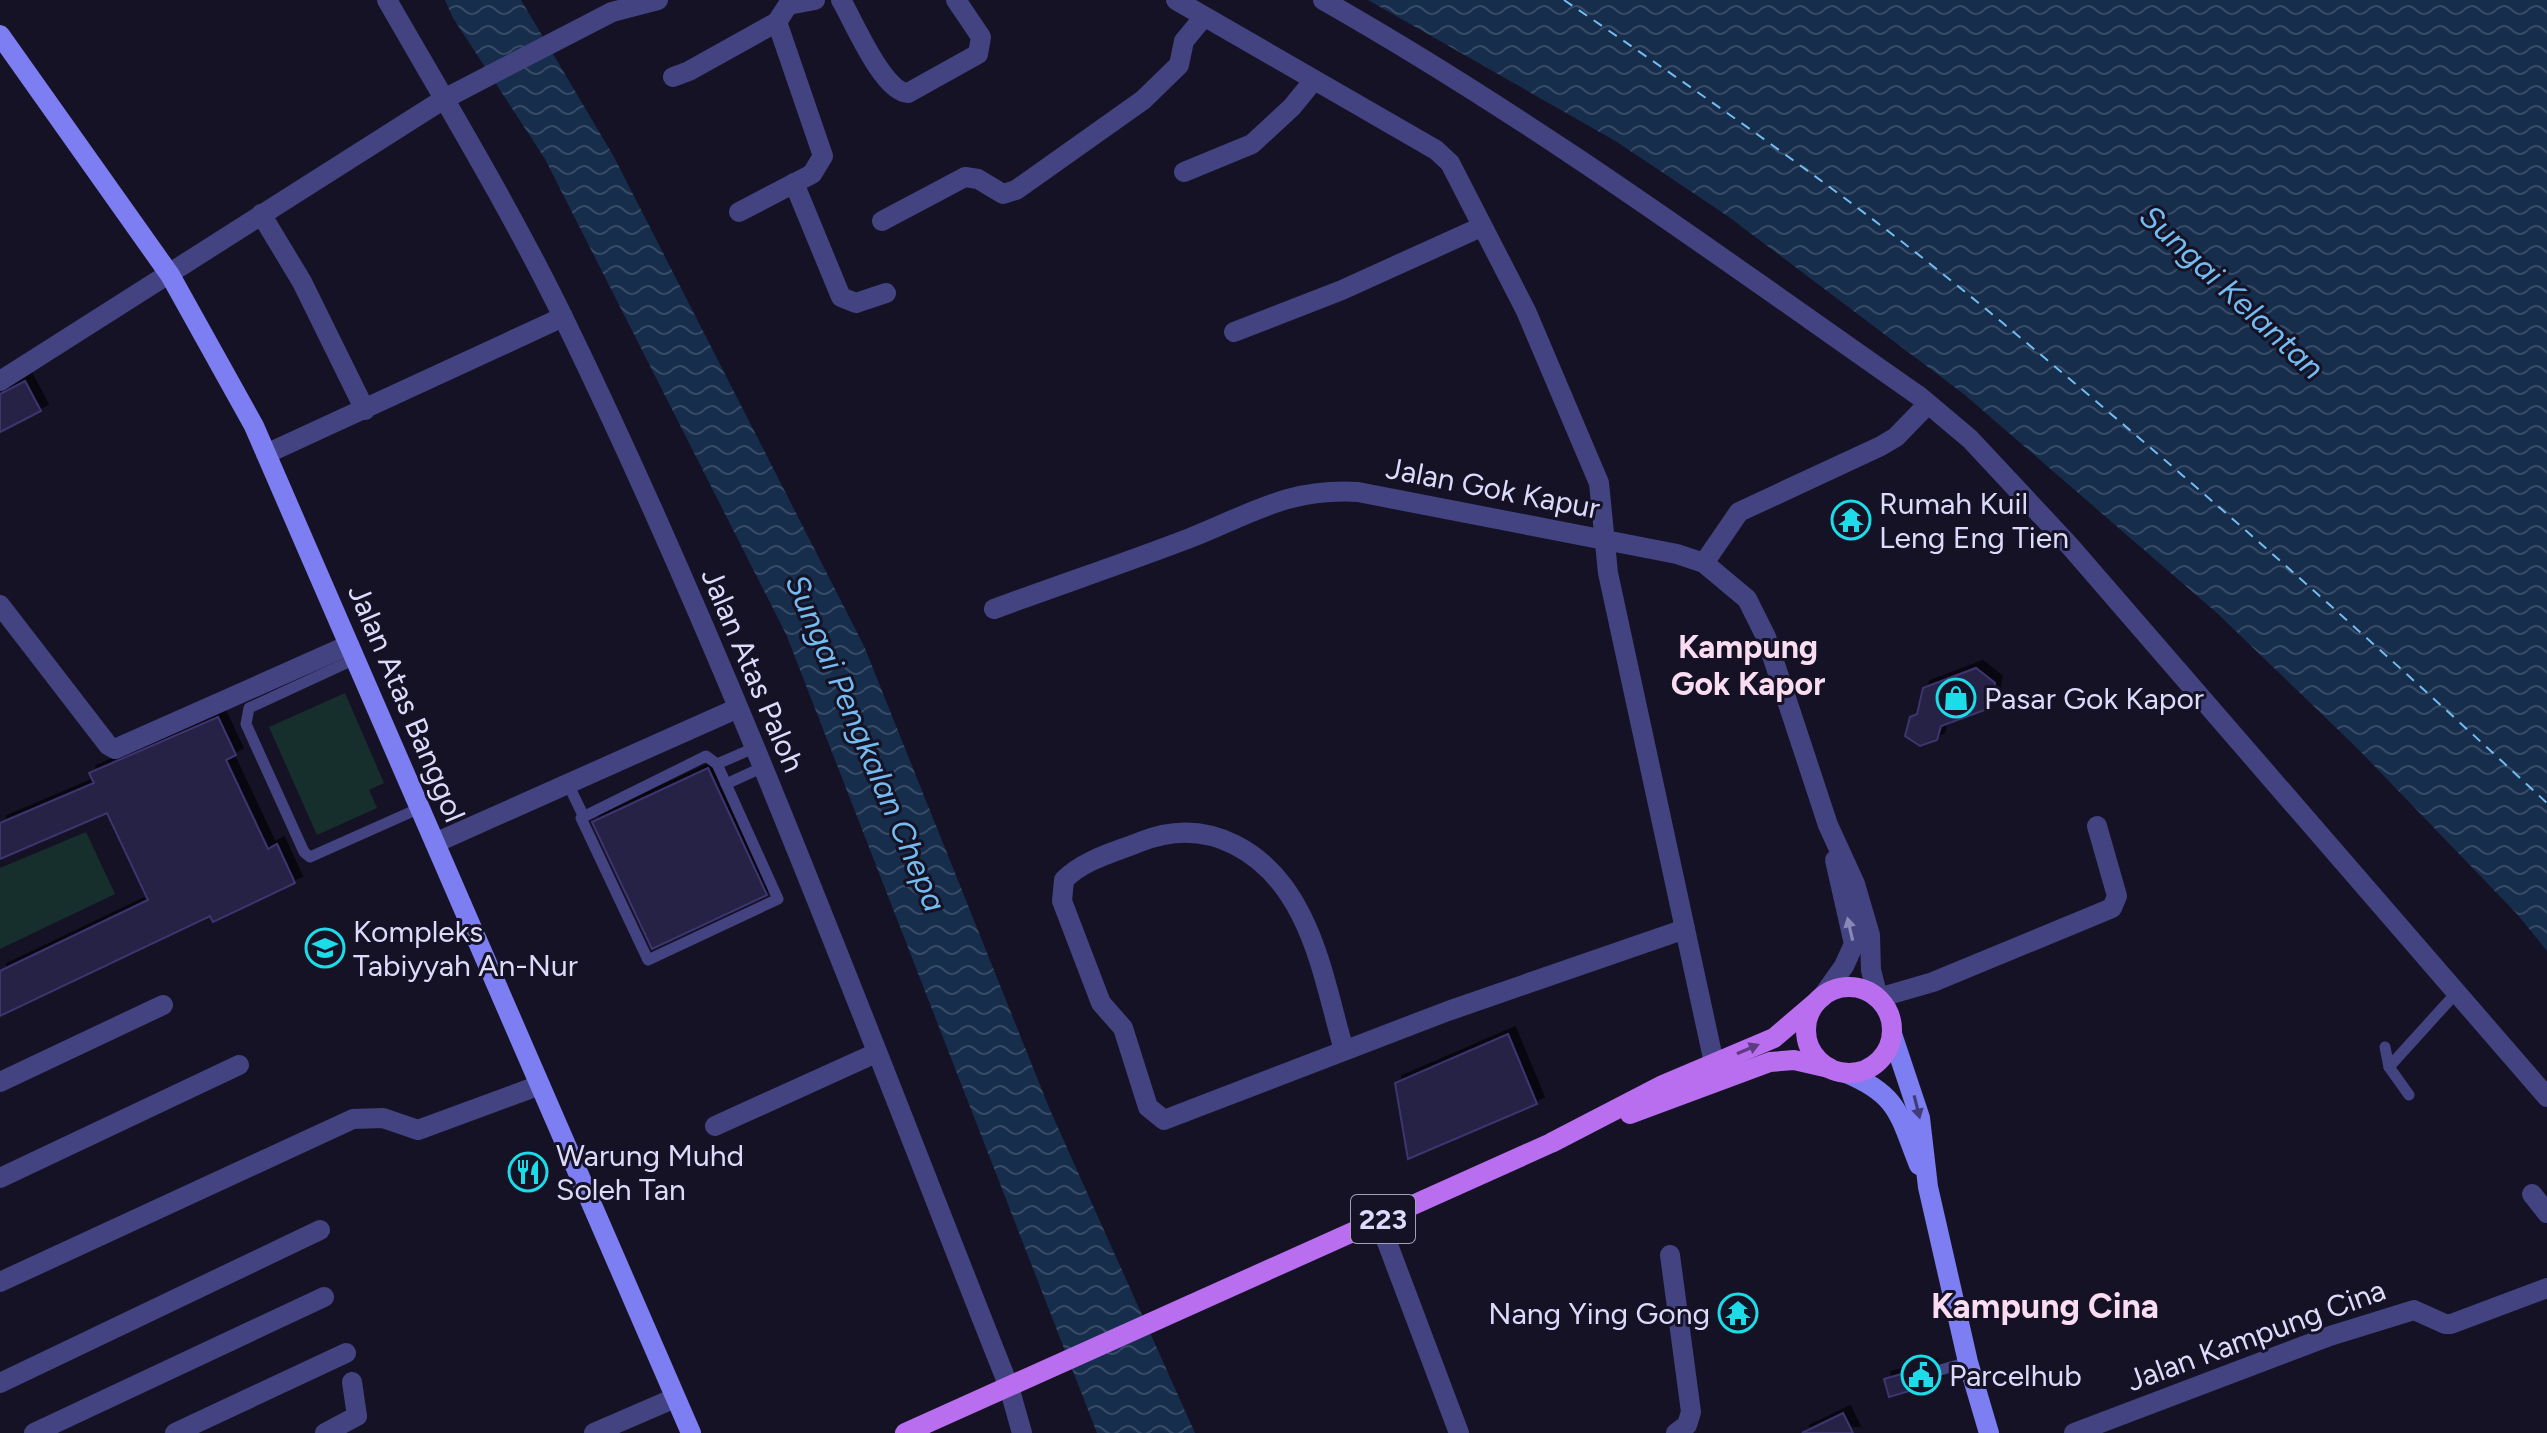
<svg xmlns="http://www.w3.org/2000/svg" width="2547" height="1433" font-family="Figtree,sans-serif">
  <style>
    .green { fill: #162f2d }
    .water { fill: url(#water-waves) }
    .lines { fill: none; stroke-linecap: round; stroke-linejoin: round }
    .ferry { stroke: #74bcf0; stroke-width: 2; stroke-dasharray: 10 8; stroke-linecap: butt }
    .building { fill: #262045; stroke: #3d356e; stroke-width: 2; filter: url(#shadow) }
    .lane { stroke: #424380; stroke-width: 11 }
    .street { stroke: #424380; stroke-width: 20 }
    .secondary { stroke: #7c7ef1; stroke-width: 20 }
    .primary { stroke: #b96eef; stroke-width: 20 }
    .oneway { fill: #8887b7 }
    .oneway2 { fill: #5f3b80 }
    .oneway3 { fill: #3e3d77 }
    .labels { text-anchor: middle; dominant-baseline: central; stroke-width: 6; stroke-linejoin: round; paint-order: stroke }
    .shield { fill: #151226; stroke: #a19fbb; stroke-width: 2 }
    .shield-label { font-size: 28px; font-weight: bold; fill: #dddbfb }
    .street-label { font-size: 30px; fill: #dddbfb; stroke: #151226 }
    .poi-label { font-size: 30px; fill: #dddbfb; stroke: #151226; text-anchor: start }
    .water-label { font-size: 32px; font-style: italic; fill: #74bcf0; stroke: #151226 }
    .neighbourhood-label { font-size: 32px; font-weight: bold; fill: #fbddf2; stroke: #151226 }
    .quarter-label { font-size: 34px; font-weight: bold; fill: #fbddf2; stroke: #151226 }
  </style>
  <defs>
    <pattern id="water-waves" width="16" height="10" patternUnits="userSpaceOnUse" patternTransform="scale(2)"><rect width="16" height="10" fill="#162d4c"/><path d="M0 5q4-4 8 0t8 0" fill="none" stroke="#374b67"/></pattern>
    <filter id="shadow"><feDropShadow dx="7" dy="-7" stdDeviation="0" flood-color="#0009"/></filter>
  </defs>
  <rect width="100%" height="100%" fill="#151226"/>
  <g class="green">
    <polygon points="345,693 384,783 369,790 377,808 317,835 269,727"/>
    <polygon points="86,832 115,894 0,949 0,868"/>
  </g>
  <g class="water">
    <polygon points="445,0 521,0 614,157 864,646 1050,1110 1195,1433 1097,1433 786,634 545,159 453,18"/>
    <polygon points="1368,0 2547,0 2547,951 2517,914 2358,749 2218,614 1965,395 1729,217 1617,142"/>
  </g>
  <g class="lines">
    <path class="ferry" d="M1564 0C1706 97 1849 196 1981 305 2175 465 2363 632 2547 803"/>
  </g>
  <g class="building">
    <polygon points="25,381 41,411 0,432 0,394"/>
    <polygon points="1976,668 1995,683 1990,708 1941,726 1937,740 1920,746 1905,736 1910,717 1917,714 1923,688"/>
    <polygon points="218,717 236,755 226,760 268,849 277,844 295,883 213,922 210,916 0,1016 0,971 148,900 107,813 0,859 0,823 94,783 89,773"/>
    <polygon points="708,768 767,895 652,949 592,822"/>
    <polygon points="1508,1034 1537,1104 1408,1159 1395,1083"/>
    <polygon points="1930,1366 1929,1374 1936,1383 1889,1397 1884,1379"/>
    <polygon points="1843,1413 1853,1433 1802,1433"/>
  </g>
  <g class="lines">
    <g class="lane">
      <polyline points="355,659 249,708 246,724 304,852 310,857 420,808"/>
      <polygon points="706,756 717,764 778,899 648,960 581,818"/>
      <polyline points="717,764 754,748"/>
      <polyline points="568,784 583,815"/>
      <polyline points="726,784 761,768"/>
      <polyline points="2385,1047 2389,1067"/>
      <polyline points="2409,1095 2389,1067 2457,992"/>
      <polyline points="1937,1371 1968,1362"/>
    </g>
    <g class="street">
      <path d="M387 0C448 106 512 212 565 321 733 667 867 1030 1009 1387L1022 1433"/>
      <path d="M841 0C854 22 883 92 908 93L978 54 981 37 956 0"/>
      <polyline points="1176,0 1436,150 1450,163 1526,311 1599,483 1608,573 1714,1063"/>
      <path d="M1323 0C1531 118 1723 259 1919 396L1970 439 2069 545 2547 1097"/>
      <polyline points="673,77 689,71 777,22 788,5 815,0"/>
      <polyline points="1184,172 1252,144 1292,107 1314,80"/>
      <polyline points="794,183 841,297 856,303 886,293"/>
      <polyline points="739,212 812,174 823,156 777,22"/>
      <polyline points="261,214 302,282 365,410"/>
      <polyline points="882,221 965,177 978,179 1003,194 1016,190 1143,100 1179,65 1184,41 1203,18"/>
      <polyline points="1234,332 1342,290 1481,227"/>
      <polyline points="0,381 444,99 612,12 658,0"/>
      <polyline points="266,454 563,317"/>
      <polyline points="1704,563 1739,512 1881,446 1896,437 1928,404"/>
      <polyline points="0,605 108,745 115,749 349,645"/>
      <path d="M994 609C1059 585 1125 563 1190 538 1253 513 1288 488 1358 492L1677 554 1704 563 1747 599 1766 637 1828 825 1855 884 1870 935 1871 970 1878 998 1933 982 2112 908 2117 896 2097 826"/>
      <polyline points="435,843 738,708"/>
      <polyline points="1822,997 1844,966 1854,944 1835,860"/>
      <path d="M1344 1050C1331 1006 1322 956 1301 915 1270 853 1209 814 1140 842 1115 852 1083 860 1064 880L1062 901 1101 1003 1123 1028 1148 1107 1164 1120 1448 1011 1685 929"/>
      <polyline points="0,1082 163,1005"/>
      <polyline points="715,1126 876,1053"/>
      <polyline points="0,1178 239,1065"/>
      <polyline points="2532,1194 2547,1213"/>
      <polyline points="1379,1221 1459,1433"/>
      <polyline points="1670,1255 1691,1412 1687,1425 1676,1433"/>
      <polyline points="0,1282 353,1119 383,1118 418,1130 540,1085"/>
      <polyline points="0,1383 320,1230"/>
      <polyline points="34,1433 324,1297"/>
      <polyline points="175,1433 346,1353"/>
      <polyline points="325,1433 357,1416 352,1382"/>
      <polyline points="594,1433 675,1398"/>
      <polyline points="2074,1433 2330,1336 2414,1310 2445,1324 2451,1324 2547,1288"/>
    </g>
    <g class="secondary">
      <polyline points="0,35 170,275 254,426 691,1433"/>
      <polyline points="1892,1034 1920,1118 1928,1187 1968,1362 1989,1433"/>
      <path d="M1846 1073C1899 1095 1899 1115 1919 1165"/>
    </g>
    <g class="primary">
      <circle cx="1849" cy="1030" r="43"/>
      <polyline points="1630,1114 1770,1062 1794,1060 1829,1068"/>
      <polyline points="905,1433 1551,1143 1663,1085 1774,1038 1822,997"/>
    </g>
  </g>
  <defs><path id="oneway-solid" d="M-6-.8H1V-3.2L6.5 0L1 3.2V.8H-6Z" transform="scale(2)"/></defs>
  <use class="oneway" href="#oneway-solid" transform="translate(1850 929) rotate(-103)"/>
  <use class="oneway2" href="#oneway-solid" transform="translate(1748 1049) rotate(-23)"/>
  <use class="oneway3" href="#oneway-solid" transform="translate(1917 1107) rotate(76)"/>
  <defs>
    <g id="temple-ring" transform="scale(2)"><circle r="9.5" fill="#151226" stroke="#1bdce7" stroke-width="1.5"/><path d="M0-6L5-2H3V0L6.5 2.5H4V6H1.5V3h-3V6H-4V2.5H-6.5L-3 0V-2H-5Z" fill="#1bdce7"/></g>
    <g id="shop-ring" transform="scale(2)"><circle r="9.5" fill="#151226" stroke="#1bdce7" stroke-width="1.5"/><path d="M-5-2.5h2.3a2.7 3.5 0 0 1 5.4 0H5L5.5 6h-11ZM-1.5-2.5h3a1.5 2.3 0 0 0-3 0Z" fill="#1bdce7"/></g>
    <g id="school-ring" transform="scale(2)"><circle r="9.5" fill="#151226" stroke="#1bdce7" stroke-width="1.5"/><path d="M0-5L7-2L0 1L-7-2ZM-4 1L0 2.5L4 1V4Q0 6-4 4Z" fill="#1bdce7"/></g>
    <g id="restaurant-ring" transform="scale(2)"><circle r="9.5" fill="#151226" stroke="#1bdce7" stroke-width="1.5"/><path d="M-5-6h1v4h1v-4h1v4h1v-4h1v5L-1.5 .5V6h-2V.5L-5-1ZM5-6V6H3V1.5H1.5Q1.5-4 5-6Z" fill="#1bdce7"/></g>
    <g id="civic-ring" transform="scale(2)"><circle r="9.5" fill="#151226" stroke="#1bdce7" stroke-width="1.5"/><path d="M-.6-6.5H3V-4.5H.6V-3L4-1V1h2V6H-6V1h2V-1L-.6-3ZM-1.2 2.5V6h2.4V2.5Z" fill="#1bdce7"/></g>
  </defs>
  <g fill-rule="evenodd">
    <use href="#temple-ring" x="1851" y="520"/>
    <use href="#shop-ring" x="1956" y="698"/>
    <use href="#school-ring" x="325" y="948"/>
    <use href="#restaurant-ring" x="528" y="1172"/>
    <use href="#temple-ring" x="1738" y="1313"/>
    <use href="#civic-ring" x="1921" y="1375"/>
  </g>
  <g class="labels">
    <rect class="shield" x="1351" y="1195" width="64" height="48" rx="6"/>
    <g class="shield-label">
      <text x="1383" y="1219">223</text>
    </g>
    <g class="street-label">
      <text transform="translate(1493 488) rotate(11)">Jalan Gok Kapur</text>
      <text transform="translate(753 670) rotate(67)">Jalan Atas Paloh</text>
      <text transform="translate(407 703) rotate(67)">Jalan Atas Banggol</text>
      <text transform="translate(2256 1335) rotate(-20)">Jalan Kampung Cina</text>
    </g>
    <g class="poi-label">
      <text x="1879" y="503">Rumah Kuil<tspan x="1879" dy="34">Leng Eng Tien</tspan></text>
      <text x="1984" y="698">Pasar Gok Kapor</text>
      <text x="353" y="931">Kompleks<tspan x="353" dy="34">Tabiyyah An-Nur</tspan></text>
      <text x="556" y="1155">Warung Muhd<tspan x="556" dy="34">Soleh Tan</tspan></text>
      <text x="1710" y="1313" text-anchor="end">Nang Ying Gong</text>
      <text x="1949" y="1375">Parcelhub</text>
    </g>
    <g class="water-label">
      <text transform="translate(2232 292) rotate(43)">Sungai Kelantan</text>
      <text transform="translate(866 743) rotate(67)">Sungai Pengkalan Chepa</text>
    </g>
    <g class="neighbourhood-label">
      <text x="1748" y="647">Kampung<tspan x="1748" dy="37">Gok Kapor</tspan></text>
    </g>
    <g class="quarter-label">
      <text x="2045" y="1306">Kampung Cina</text>
    </g>
  </g>
</svg>
